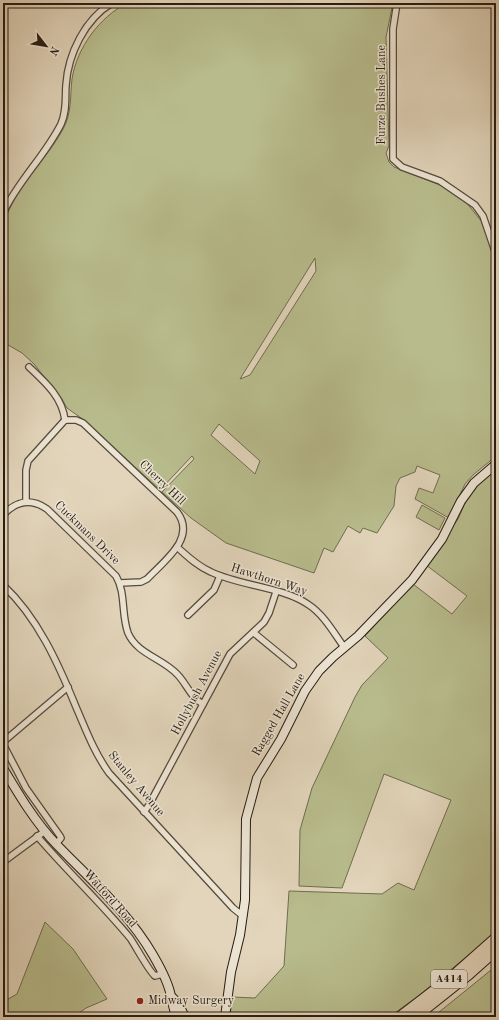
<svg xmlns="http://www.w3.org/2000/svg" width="499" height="1020" font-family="'Old Standard TT',serif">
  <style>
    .green { fill: #b8bc8d; stroke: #706c50; fill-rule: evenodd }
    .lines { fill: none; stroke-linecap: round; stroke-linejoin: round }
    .street-casing { stroke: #564a3c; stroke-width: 8 }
    .secondary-casing { stroke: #281c12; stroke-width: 10 }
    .highway-casing { stroke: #281c12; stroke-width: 12 }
    .street { stroke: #ece4d3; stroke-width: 5.5 }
    .secondary { stroke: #ece4d3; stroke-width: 8 }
    .highway { stroke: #e2d5bb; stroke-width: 10 }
    .poi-dot { fill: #8f2418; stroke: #ece4d3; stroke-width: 1.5 }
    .labels { text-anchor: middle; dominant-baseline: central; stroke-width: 3; stroke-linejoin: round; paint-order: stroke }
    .shield { fill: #ece4d3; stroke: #63584c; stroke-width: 1 }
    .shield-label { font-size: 11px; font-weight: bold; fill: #281c12 }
    .street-label { font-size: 12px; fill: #281c12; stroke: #ece4d3 }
    .poi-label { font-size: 12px; fill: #281c12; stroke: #ece4d3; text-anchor: start }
  </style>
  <rect width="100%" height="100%" fill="#e2d5bb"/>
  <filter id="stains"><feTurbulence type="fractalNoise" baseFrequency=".005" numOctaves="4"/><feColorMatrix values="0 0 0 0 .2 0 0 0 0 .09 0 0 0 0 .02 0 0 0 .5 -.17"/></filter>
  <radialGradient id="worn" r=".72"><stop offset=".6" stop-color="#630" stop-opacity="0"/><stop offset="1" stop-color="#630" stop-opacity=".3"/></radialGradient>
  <g class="green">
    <path d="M127 3H393L386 37 389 146 386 153 389 162 394 167 445 187 466 202 482 222 486 231 496 263V456L473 475 465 484 449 518 415 499 419 488 433 493 440 475 417 466 415 472 400 478 396 486 394 506 377 533 363 528 360 533 348 526 333 552 324 548 314 573 226 543 191 518 162 492 194 459 192 456 160 490 84 420 67 408 62 399 34 364 22 353 3 342C3 313 3 285 3 257 3 247 1 233 4 224 14 188 46 161 63 129 72 114 70 95 72 79 77 47 100 17 127 3ZM315 258 316 271 250 375 240 379ZM219 424 260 461 255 474 211 435Z"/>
    <polygon points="496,467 496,933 417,997 389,1017 230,1017 232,997 255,998 284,966 289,891 382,894 398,883 414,890 451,800 384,774 342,888 299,886 300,830 312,788 355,697 362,685 388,658 365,636 413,584 452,614 467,596 426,565 458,519 470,492"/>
    <polygon points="422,505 445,518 439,530 416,517"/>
    <polygon points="45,922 73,949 107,999 86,1008 73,1017 3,1017 3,1002 17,994"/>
    <polygon points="496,966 496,1017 433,1017"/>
  </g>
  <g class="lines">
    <g class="street-casing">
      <g id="street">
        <polyline points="397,3 393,29 393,159 402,167 440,181 475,205 483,216 496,254"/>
        <path d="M3 213C18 181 45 156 61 124 67 111 65 98 66 85 68 54 85 19 112 3"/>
        <path d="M29 367C46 383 62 397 65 420"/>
        <path d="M65 420H76L83 423 177 512C197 538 164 561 147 579L141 582 120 583"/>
        <polyline points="26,502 26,470 28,461 65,420"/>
        <path d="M3 515C16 501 31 498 47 509L116 576C126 593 121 614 128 633 137 654 162 658 177 674 187 684 190 697 203 704"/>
        <path d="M177 547C187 556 197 566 211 572 240 586 284 587 309 605 324 615 334 633 344 647"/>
        <path d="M3 585C38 618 58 663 76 707 86 730 94 752 109 773L233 908 243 916"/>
        <polyline points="188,615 214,590 220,576"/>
        <polyline points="254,633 293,665"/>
        <polyline points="3,742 68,687"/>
        <polyline points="3,744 26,788 60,836 61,838 56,844"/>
        <polyline points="144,812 149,805 230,654 264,622 269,613 276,592"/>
        <path d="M37 836C67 871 101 903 130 938 135 945 150 973 155 976L162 974"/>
        <polyline points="3,862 45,831"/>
      </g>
    </g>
    <g class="secondary-casing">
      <g id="secondary">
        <path d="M3 768C19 795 35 822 57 845 90 879 129 913 153 955 160 967 169 983 171 997 173 1004 173 1010 177 1017"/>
        <polyline points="171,996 178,1003 185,1017"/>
        <polyline points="225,1017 231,972 240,935 245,900 246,819 257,778 281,739 305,691 319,671 333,657 358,636 412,580 442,539 461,501 474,483 496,464"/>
      </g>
    </g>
    <g class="highway-casing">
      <g id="highway">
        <polyline points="400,1017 452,977 496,938"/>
        <polyline points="415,1017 469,974 496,950"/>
      </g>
    </g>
    <use href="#street" class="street"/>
    <use href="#secondary" class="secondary"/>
    <use href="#highway" class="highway"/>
  </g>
  <circle class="poi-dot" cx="140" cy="1001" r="4"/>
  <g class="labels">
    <rect class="shield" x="431" y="970" width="36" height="18" rx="3"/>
    <g class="shield-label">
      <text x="449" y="979">A414</text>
    </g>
    <g class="street-label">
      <text transform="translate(382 95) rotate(-90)">Furze Bushes Lane</text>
      <text transform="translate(162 483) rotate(44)">Cherry Hill</text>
      <text transform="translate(87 533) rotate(44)">Cuckmans Drive</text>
      <text transform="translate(269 580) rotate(18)">Hawthorn Way</text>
      <text transform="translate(197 693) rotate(-62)">Hollybush Avenue</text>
      <text transform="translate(279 715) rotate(-60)">Ragged Hall Lane</text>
      <text transform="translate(136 784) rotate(50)">Stanley Avenue</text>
      <text transform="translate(110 899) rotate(48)">Watford Road</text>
    </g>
    <g class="poi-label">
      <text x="148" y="1001">Midway Surgery</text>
    </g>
  </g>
  <rect width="499" height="1020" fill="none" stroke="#e2d5bb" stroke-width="16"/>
  <rect x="4" y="4" width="491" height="1012" fill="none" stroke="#281c12" stroke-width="2"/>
  <rect x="8" y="8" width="483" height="1004" fill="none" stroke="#281c12"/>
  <g transform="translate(46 46) rotate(121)" stroke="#ece4d3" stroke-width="3" paint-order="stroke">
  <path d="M0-3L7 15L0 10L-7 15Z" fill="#281c12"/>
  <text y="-6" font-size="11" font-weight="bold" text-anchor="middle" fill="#281c12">N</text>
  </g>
  <rect width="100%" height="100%" filter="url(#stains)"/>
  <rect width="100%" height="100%" fill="url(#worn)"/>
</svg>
